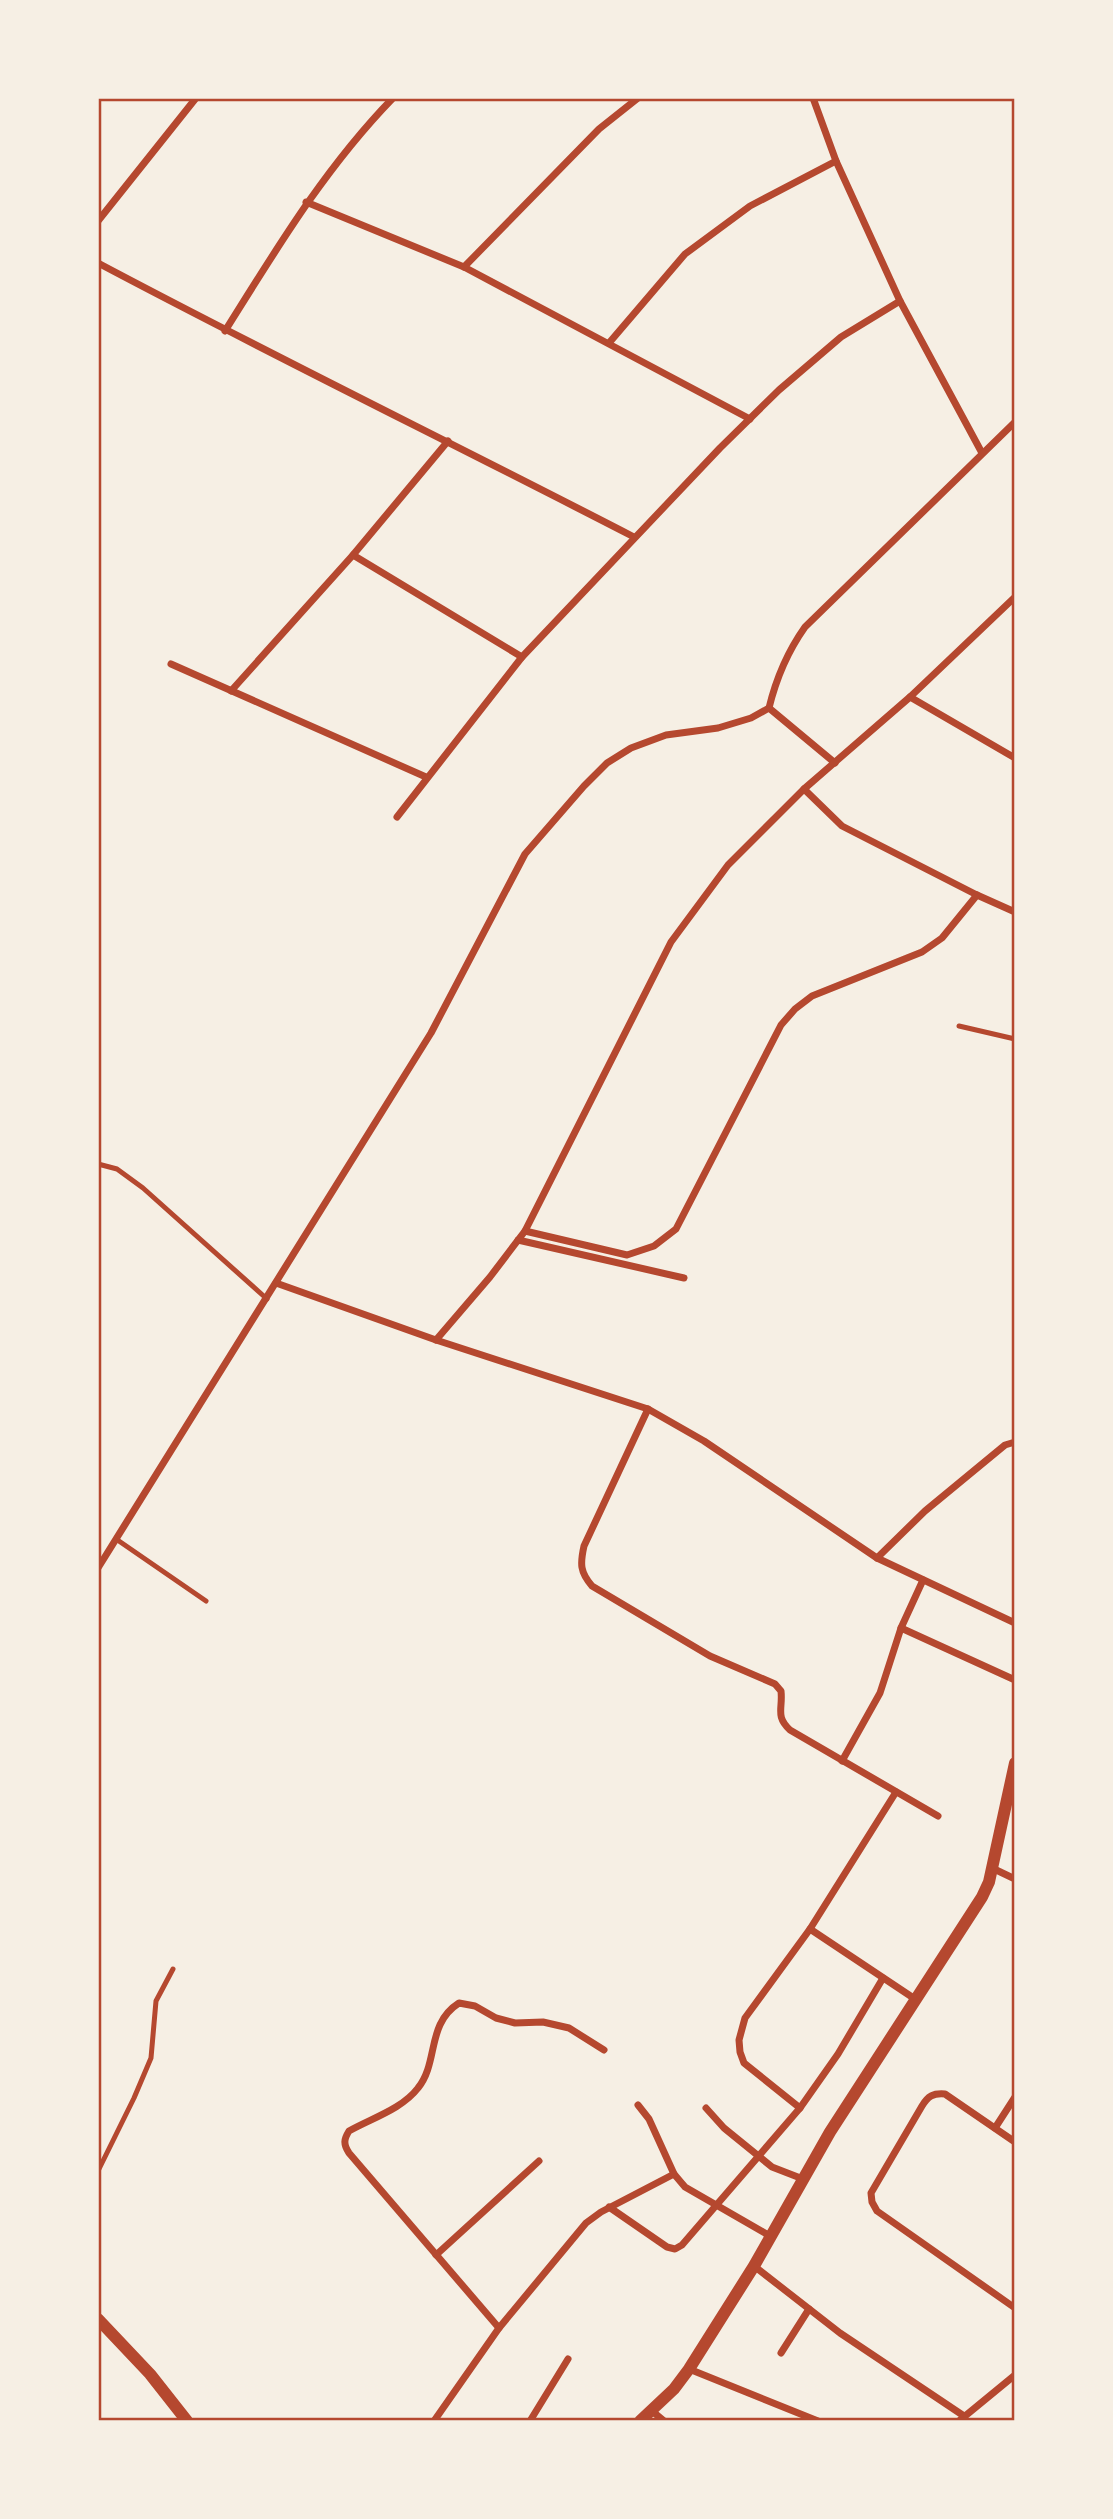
<svg xmlns="http://www.w3.org/2000/svg" width="1113" height="2519" font-family="'DM Sans',sans-serif">
  <style>
    .lines { fill: none; stroke-linecap: round; stroke-linejoin: round }
    .service { stroke: #b5482f; stroke-width: 5 }
    .minor { stroke: #b5482f; stroke-width: 7 }
    .tertiary { stroke: #b5482f; stroke-width: 12 }
    .neatline { fill: none; stroke: #b5482f; stroke-width: 2.5 }
  </style>
  <rect width="100%" height="100%" fill="#f6efe4"/>
  <g class="lines">
    <g class="service">
      <polyline points="959,1026 1015,1039"/>
      <polyline points="98,1164 117,1169 143,1188 267,1299"/>
      <polyline points="116,1539 206,1601"/>
      <polyline points="98,2171 134,2098 151,2058 156,2001 173,1969"/>
    </g>
    <g class="minor">
      <polyline points="813,98 836,161 900,301 982,453"/>
      <polyline points="306,202 464,267 750,419"/>
      <polyline points="98,221 196,98"/>
      <path d="M98 263C275 357 456 445 634 537"/>
      <polyline points="464,267 599,129 638,98"/>
      <path d="M225 331C277 248 325 168 393 98"/>
      <polyline points="609,343 685,254 750,206 836,161"/>
      <polyline points="353,555 522,657"/>
      <polyline points="171,664 426,777"/>
      <polyline points="231,691 353,555 448,441"/>
      <polyline points="910,697 1015,758"/>
      <polyline points="769,708 835,763"/>
      <polyline points="804,789 842,826 977,895 1015,912"/>
      <polyline points="397,817 522,657 720,448 779,390 841,337 900,301"/>
      <polyline points="525,1231 671,942 728,865 804,789 910,697 1015,597"/>
      <polyline points="518,1240 684,1278"/>
      <polyline points="276,1283 436,1340 648,1409 704,1441 877,1558 1015,1623"/>
      <polyline points="436,1340 490,1277 525,1231 627,1255 654,1246 676,1229 781,1025 795,1009 812,996 922,952 942,938 977,895"/>
      <path d="M648 1409 584 1546C580 1564 580 1572 592 1586L710 1656 775 1684 781 1691C783 1709 775 1716 790 1730L938 1816"/>
      <polyline points="877,1558 925,1511 1005,1445 1015,1442"/>
      <path d="M98 1568 431 1033 525 854 584 786 607 763 631 748 666 735 718 728 751 718 769 708C776 679 788 651 805 627L1015 422"/>
      <polyline points="901,1628 1015,1680"/>
      <polyline points="842,1761 880,1693 901,1628 923,1580"/>
      <polyline points="992,1868 1015,1879"/>
      <polyline points="810,1929 915,1999"/>
      <polyline points="638,2105 649,2119 674,2174 685,2187 770,2236"/>
      <polyline points="706,2108 724,2128 772,2167 803,2179"/>
      <polyline points="800,2108 744,2063 740,2052 739,2040 745,2018 810,1929 896,1792"/>
      <polyline points="995,2128 1015,2097"/>
      <path d="M1015 2142 945 2094C933 2093 928 2096 922 2106L871 2193 872 2202 877 2211 1015 2308"/>
      <polyline points="609,2207 667,2247 675,2249 682,2245 800,2108 838,2054 883,1978"/>
      <polyline points="436,2255 539,2161"/>
      <polyline points="754,2266 840,2333 964,2416"/>
      <path d="M499 2328 349 2153C343 2144 344 2139 349 2131 372 2118 402 2109 418 2088 439 2062 426 2024 459 2003L475 2006 496 2018 515 2023 543 2022 569 2028 604 2050"/>
      <polyline points="781,2353 809,2309"/>
      <polyline points="689,2369 818,2421"/>
      <polyline points="652,2411 664,2421"/>
      <polyline points="434,2421 499,2328 586,2223 601,2212 674,2174"/>
      <polyline points="530,2421 568,2359"/>
      <polyline points="959,2421 1015,2375"/>
    </g>
    <g class="tertiary">
      <polyline points="98,2319 150,2374 187,2421"/>
      <polyline points="640,2421 674,2389 689,2369 754,2266 830,2132 982,1897 989,1882 1015,1763"/>
    </g>
  </g>
  <rect width="1113" height="2519" fill="none" stroke="#f6efe4" stroke-width="200"/>
  <rect x="100" y="100" width="913" height="2319" class="neatline"/>
</svg>
